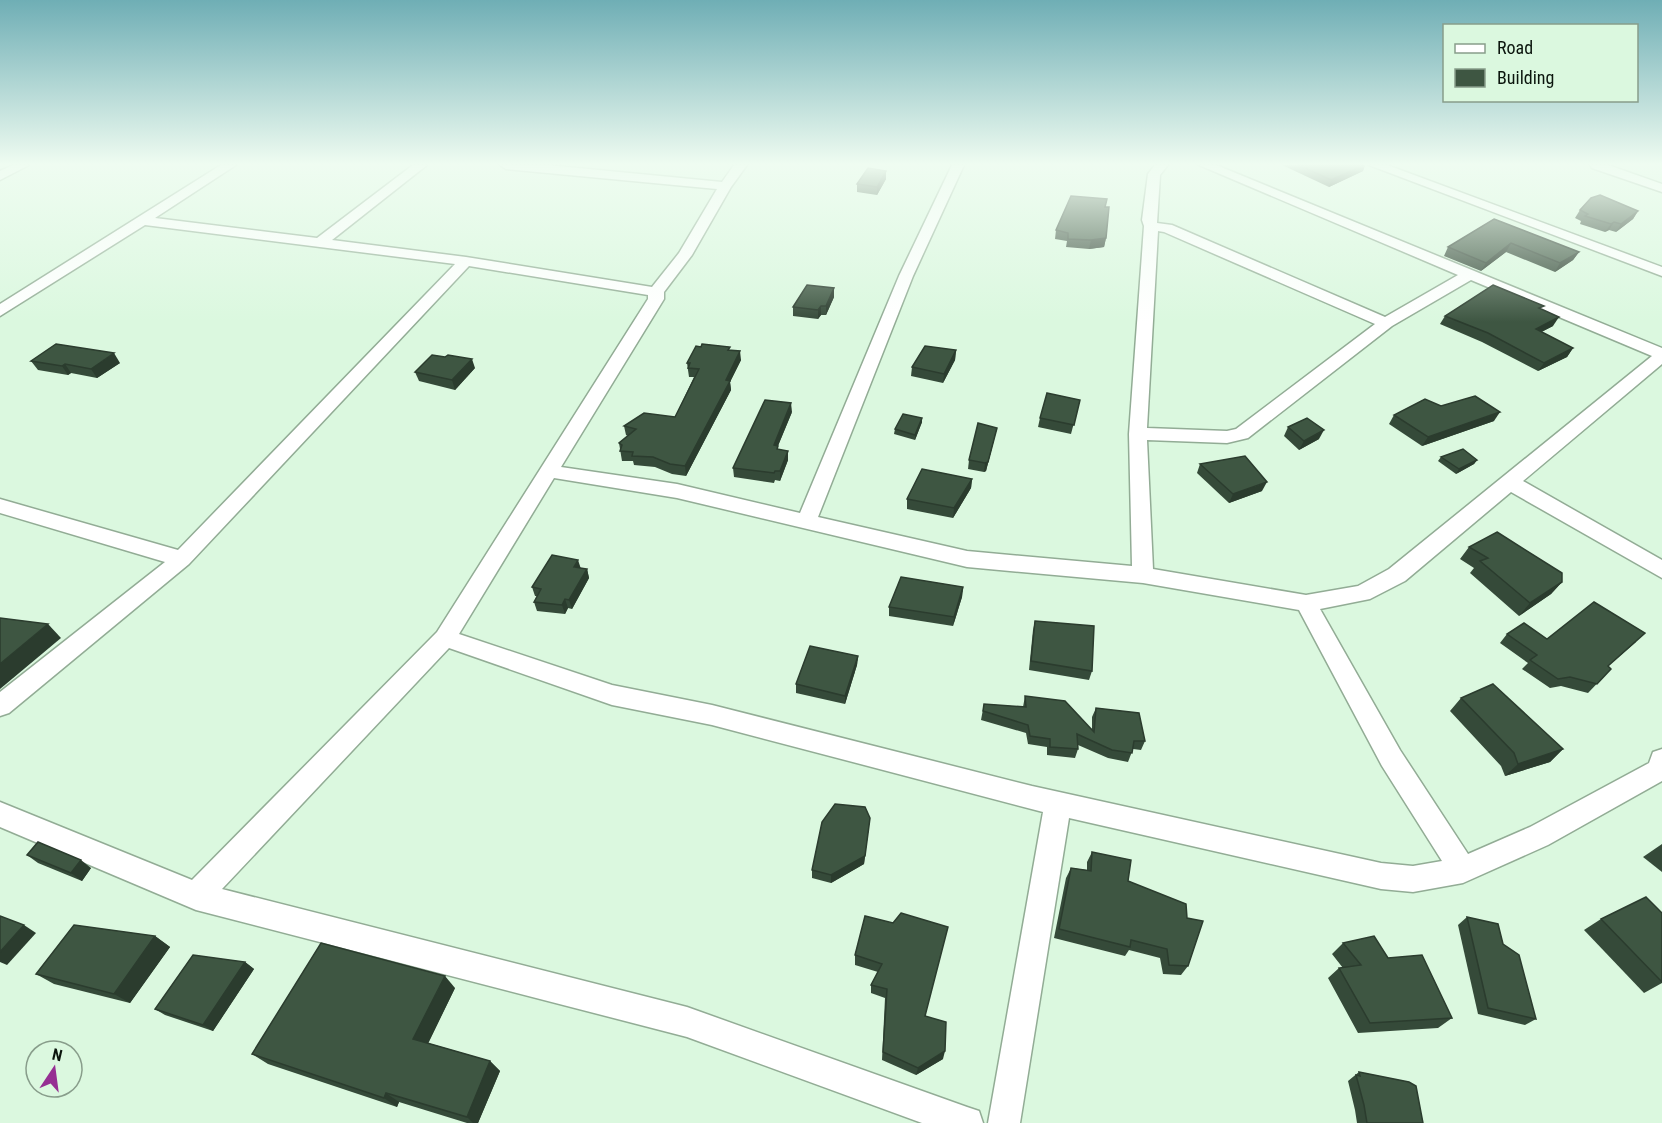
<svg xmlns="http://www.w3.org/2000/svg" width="1662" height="1123" font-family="'Roboto Condensed',sans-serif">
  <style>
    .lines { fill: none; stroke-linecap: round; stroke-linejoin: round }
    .minor-casing { stroke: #92ac95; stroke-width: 3 }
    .minor { fill: #fff; fill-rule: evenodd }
    .wall { fill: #354a39 }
    .shaded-wall { fill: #2b3c2e }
    .building { fill: #3e5642; stroke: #2b3c2e; stroke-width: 1.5 }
  </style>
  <rect width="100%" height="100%" fill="#dbf8df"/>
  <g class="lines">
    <g class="minor-casing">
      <g id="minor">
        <polygon points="13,165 29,165 0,180 0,171"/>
        <path d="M221 165H236L155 218 317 238 413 165H427L332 240 466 257 652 287 679 253 717 189 506 169 500 165H547L722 182 734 165H747L731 187 692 255 664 292V299L561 467 677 484 800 513 899 276 952 165H964L913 276 818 517 967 551 1132 566 1129 434 1144 226 1142 220 1148 174 1155 165H1168L1160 175 1157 223 1172 225 1385 317 1458 275 1199 165H1216L1662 348V364L1523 481 1662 560V578L1511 492 1405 581 1370 599 1320 609 1400 750 1468 854 1530 827 1649 763 1653 752 1662 749V781L1548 845 1463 883 1413 892 1381 889 1069 818 1020 1123H988L1043 812 712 725 612 705 449 648 222 889 687 1007 967 1107 979 1111 983 1123H922L687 1037 196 910 0 827V802L192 880 437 632 648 299V295L469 266 189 564 9 713 0 716V692L165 562 0 513V499L178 550 455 264 145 225 0 316V304ZM1158 231 1164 232 1375 324 1236 429 1227 431 1147 428ZM1471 280 1652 356 1389 569 1358 586 1306 595 1153 569 1147 440 1227 443 1248 438 1392 326ZM554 478 677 498 967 567 1143 583 1299 610 1382 766 1442 861 1413 866 1381 863 1032 786 712 705 612 685 459 634Z"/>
        <polygon points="1369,165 1387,165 1662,267 1662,276"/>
        <polygon points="1590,165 1608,165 1662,184 1662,192 1592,168"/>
      </g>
    </g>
    <use href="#minor" class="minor"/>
  </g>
  <g class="wall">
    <polygon points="1282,165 1365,165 1363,171 1329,187"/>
    <polygon points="886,171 886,179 877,195 857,192 857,184"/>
    <polygon points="1105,207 1106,238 1104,247 1089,249 1066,247 1067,241 1055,239 1056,230"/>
    <polygon points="1580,210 1638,211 1633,219 1616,232 1609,230 1605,232 1580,224 1581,221 1575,218"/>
    <polygon points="1494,219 1579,252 1573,260 1555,272 1506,252 1481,271 1444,256 1448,247"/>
    <polygon points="834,288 834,297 826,315 821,315 818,319 793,316 793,307"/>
    <polygon points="1542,309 1553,326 1541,332 1573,348 1567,357 1538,371 1482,342 1440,324 1445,316"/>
    <polygon points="730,350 741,360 730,382 731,390 686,476 672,474 655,467 634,465 633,461 622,461 619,443 628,436 626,435 624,426 675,417 694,377 689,377 687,363"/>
    <polygon points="956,350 955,360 943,383 911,376 912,367"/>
    <polygon points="31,361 120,363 97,378 71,373 68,375 38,370"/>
    <polygon points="475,368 455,390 419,381 415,372"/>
    <polygon points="1080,400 1071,434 1038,427 1040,418"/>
    <polygon points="1441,406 1494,421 1422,446 1389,424 1394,415"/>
    <polygon points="792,412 778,446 778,450 788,451 788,460 780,481 775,480 774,483 734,477 733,468"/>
    <polygon points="922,418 922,422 915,440 894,434 895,429"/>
    <polygon points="1288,427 1319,439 1299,450 1284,436"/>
    <polygon points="997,428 986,471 984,472 968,469 969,460"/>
    <polygon points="1441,457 1477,460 1474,464 1456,474 1438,461"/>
    <polygon points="1200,464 1262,491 1229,503 1197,473"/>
    <polygon points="972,479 971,488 953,518 907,509 907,499"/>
    <polygon points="1469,547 1562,582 1551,594 1519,616 1470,573 1474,568 1460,559"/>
    <polygon points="581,568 587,569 589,578 572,609 568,608 565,614 537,611 534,602 537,596 535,596 532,587"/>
    <polygon points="963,587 962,597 953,626 889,616 889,607"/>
    <polygon points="1035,621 1092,671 1089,680 1029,670 1033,630"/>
    <polygon points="1507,634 1547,639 1636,642 1608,666 1611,669 1588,693 1561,686 1550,688 1522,669 1528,663 1500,643"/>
    <polygon points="858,656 857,665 845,704 796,693 796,684"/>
    <polygon points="1025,696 1092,729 1092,717 1096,708 1145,741 1141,750 1133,749 1128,762 1108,758 1078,745 1078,749 1075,758 1047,755 1047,747 1028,744 1026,733 981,720 984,704 1023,707"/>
    <polygon points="1461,698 1563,749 1550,762 1505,776 1501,766 1450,711"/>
    <polygon points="870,818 864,864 831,883 812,878 812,870"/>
    <polygon points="1662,844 1662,872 1643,857"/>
    <polygon points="1092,852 1128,881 1188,966 1181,975 1163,974 1160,958 1129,950 1125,956 1054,938 1066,878 1071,868 1087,870 1087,862"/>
    <polygon points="27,855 91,868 82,881 38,863"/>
    <polygon points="1662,913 1662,983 1644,993 1584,930 1601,919"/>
    <polygon points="865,916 925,1016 943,1059 916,1075 882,1060 885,998 871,993 871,985 878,972 855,965 855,955"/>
    <polygon points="1467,917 1503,944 1536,1019 1525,1025 1478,1014 1458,925"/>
    <polygon points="155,936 170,947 130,1003 54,984 36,974"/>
    <polygon points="1343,943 1388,958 1452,1018 1438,1028 1358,1033 1328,978 1339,968 1343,968 1332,954"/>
    <polygon points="245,962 254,969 213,1031 165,1015 155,1009"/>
    <polygon points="455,988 428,1043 490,1061 500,1071 478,1123 467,1123 399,1102 397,1107 268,1064 252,1054"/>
    <polygon points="1359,1072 1423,1123 1357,1123 1355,1110 1348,1081"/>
  </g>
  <g class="shaded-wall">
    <polygon points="1365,165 1363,171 1329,187 1331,180"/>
    <polygon points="886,171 886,179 877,195 877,187"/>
    <polygon points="1638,211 1633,219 1616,232 1621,224"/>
    <polygon points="1614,222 1609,230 1605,232 1611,224"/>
    <polygon points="1106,238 1104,247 1089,249 1091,240"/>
    <polygon points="1511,243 1506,252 1481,271 1486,263"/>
    <polygon points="1579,252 1573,260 1555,272 1560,263"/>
    <polygon points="834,288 834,297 826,315 826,306"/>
    <polygon points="821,306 821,315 818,319 818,310"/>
    <polygon points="1559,317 1553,326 1530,338 1536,329"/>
    <polygon points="1573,348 1567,357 1538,371 1544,363"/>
    <polygon points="956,350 955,360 943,383 944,374"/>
    <polygon points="740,351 741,360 730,382 731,390 686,476 685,466"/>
    <polygon points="114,353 120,363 97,378 91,369"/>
    <polygon points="472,359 475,368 455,390 452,380"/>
    <polygon points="65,364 71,373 68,375 62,366"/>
    <polygon points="791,403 792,412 774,455 774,445"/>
    <polygon points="1500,412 1494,421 1422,446 1428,437"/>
    <polygon points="922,418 922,422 915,440 915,435"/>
    <polygon points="997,428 986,471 984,472 985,463"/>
    <polygon points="1324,430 1319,439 1299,450 1304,441"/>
    <polygon points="788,451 788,460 780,481 780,471"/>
    <polygon points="1477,460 1474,464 1456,474 1459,469"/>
    <polygon points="972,479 971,488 953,518 954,508"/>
    <polygon points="1267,482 1262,491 1229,503 1233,494"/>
    <polygon points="578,560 581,569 574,567"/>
    <polygon points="587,569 589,578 572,609 569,600"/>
    <polygon points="1562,582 1551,594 1519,616 1530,603"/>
    <polygon points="963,587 962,597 953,626 954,617"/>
    <polygon points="565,599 568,608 565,614 562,605"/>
    <polygon points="48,624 61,638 0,689 0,664"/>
    <polygon points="858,656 857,665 845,704 845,696"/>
    <polygon points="1563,749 1550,762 1505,776 1518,764"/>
    <polygon points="870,818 864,864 831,883 831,875"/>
    <polygon points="81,860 91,868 82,881 71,873"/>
    <polygon points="24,925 36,933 7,965 0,962 0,952"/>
    <polygon points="155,936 170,947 130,1003 114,994"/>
    <polygon points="245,962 254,969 213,1031 203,1025"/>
    <polygon points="445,976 455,988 425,1050 413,1039"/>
    <polygon points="945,1051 943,1059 916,1075 918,1068"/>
    <polygon points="490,1061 500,1071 478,1123 473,1123 467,1117"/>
    <polygon points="386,1093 399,1102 397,1107 384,1098"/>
  </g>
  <g class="building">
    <polygon points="1299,165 1364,165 1331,180"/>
    <polygon points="868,168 886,171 877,187 857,184"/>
    <polygon points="1600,195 1638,211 1621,224 1614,222 1611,224 1585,216 1588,214 1580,210 1591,198"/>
    <polygon points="1071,196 1107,199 1105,207 1109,207 1106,238 1091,240 1068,239 1068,233 1056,230"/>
    <polygon points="1494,219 1579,252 1560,263 1511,243 1486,263 1448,247"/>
    <polygon points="807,285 834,288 826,306 821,306 818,310 793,307"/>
    <polygon points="1493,285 1544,306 1539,308 1559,317 1536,329 1573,348 1544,363 1488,333 1445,316"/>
    <polygon points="56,344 114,353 91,369 65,364 62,366 31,361"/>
    <polygon points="702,344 730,347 728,350 740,351 726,380 730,381 685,466 670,464 653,457 632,456 633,452 620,451 622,445 619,443 636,429 624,426 644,413 675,417 699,369 688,368 690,363 687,363 696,346 701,347"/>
    <polygon points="925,346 956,350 944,374 912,367"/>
    <polygon points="432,355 445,357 448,355 472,359 452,380 415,372"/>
    <polygon points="1047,393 1080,400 1074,425 1040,418"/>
    <polygon points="1475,396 1500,412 1428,437 1394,415 1425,399 1441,406"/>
    <polygon points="765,400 791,403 774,445 778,446 777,449 788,451 780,471 775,471 774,473 733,468"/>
    <polygon points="903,414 922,418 915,435 895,429"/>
    <polygon points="1307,418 1324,430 1304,441 1288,427"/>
    <polygon points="978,423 997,428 988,462 985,463 969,460"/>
    <polygon points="1463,449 1477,460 1459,469 1441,457"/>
    <polygon points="1245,456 1267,482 1233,494 1200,464"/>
    <polygon points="922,469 972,479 954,508 907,499"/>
    <polygon points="1497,532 1562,573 1562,582 1530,603 1480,561 1488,558 1469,547"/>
    <polygon points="552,555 578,560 574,567 587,569 569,600 565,599 562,605 534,602 541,589 532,587"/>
    <polygon points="901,577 963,587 954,617 889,607"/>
    <polygon points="1594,602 1645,633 1608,666 1611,669 1597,684 1570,677 1558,679 1530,660 1537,655 1507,634 1524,623 1547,639"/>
    <polygon points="0,618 48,624 0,664"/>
    <polygon points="1035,621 1094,626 1092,671 1031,661"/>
    <polygon points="810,646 858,656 845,696 796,684"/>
    <polygon points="1493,684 1563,749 1518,764 1514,753 1461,698"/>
    <polygon points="1025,696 1065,701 1094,732 1096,708 1139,713 1145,741 1134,741 1132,753 1112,750 1077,734 1078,749 1050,747 1050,739 1030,736 1028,725 983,711 984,704 1026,707"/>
    <polygon points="835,804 865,807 870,818 865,856 831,875 812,870 822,822"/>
    <polygon points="38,842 81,860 71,873 27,855"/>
    <polygon points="1092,852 1131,860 1128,881 1186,904 1187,918 1203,921 1188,966 1169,965 1167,949 1131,940 1130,947 1059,929 1071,868 1091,871"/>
    <polygon points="1646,897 1662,913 1662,982 1601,919"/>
    <polygon points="901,913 948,927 925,1016 946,1022 945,1051 918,1068 883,1052 887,989 871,985 882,964 855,955 865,916 893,923"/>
    <polygon points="0,916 24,925 0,952"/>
    <polygon points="1467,917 1498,924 1503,944 1519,955 1536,1019 1488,1008"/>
    <polygon points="74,925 155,936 114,994 36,974"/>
    <polygon points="1374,936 1388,958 1422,955 1452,1018 1370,1023 1339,968 1361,965 1343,943"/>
    <polygon points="321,943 445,976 413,1039 490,1061 467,1117 386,1093 384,1098 252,1054"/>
    <polygon points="193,955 245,962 203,1025 155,1009"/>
    <polygon points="1359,1072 1409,1082 1416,1086 1423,1123 1367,1123 1364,1105 1356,1075 1360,1076"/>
  </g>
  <linearGradient id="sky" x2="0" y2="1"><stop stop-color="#6faeb5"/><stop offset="0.51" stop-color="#effcf1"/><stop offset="1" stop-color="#effcf1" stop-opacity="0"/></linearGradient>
  <rect width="1662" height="322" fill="url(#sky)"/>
  <rect x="1443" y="24" width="195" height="78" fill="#dbf8df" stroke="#889d8b" stroke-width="1.5"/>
  <rect x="1455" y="44" width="30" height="9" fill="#ffffff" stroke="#889d8b" stroke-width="1.5"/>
  <text x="1497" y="54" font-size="18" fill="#0b150d">Road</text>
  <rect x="1455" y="69" width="30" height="18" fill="#3e5642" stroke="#889d8b" stroke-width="1.5"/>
  <text x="1497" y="84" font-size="18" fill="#0b150d">Building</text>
  <g transform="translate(54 1069) rotate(13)"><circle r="28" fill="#dbf8df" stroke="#889d8b" stroke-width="1.5"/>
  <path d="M0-4.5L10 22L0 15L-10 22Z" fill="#962f93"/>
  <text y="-9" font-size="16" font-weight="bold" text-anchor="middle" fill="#0b150d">N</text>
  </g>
</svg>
